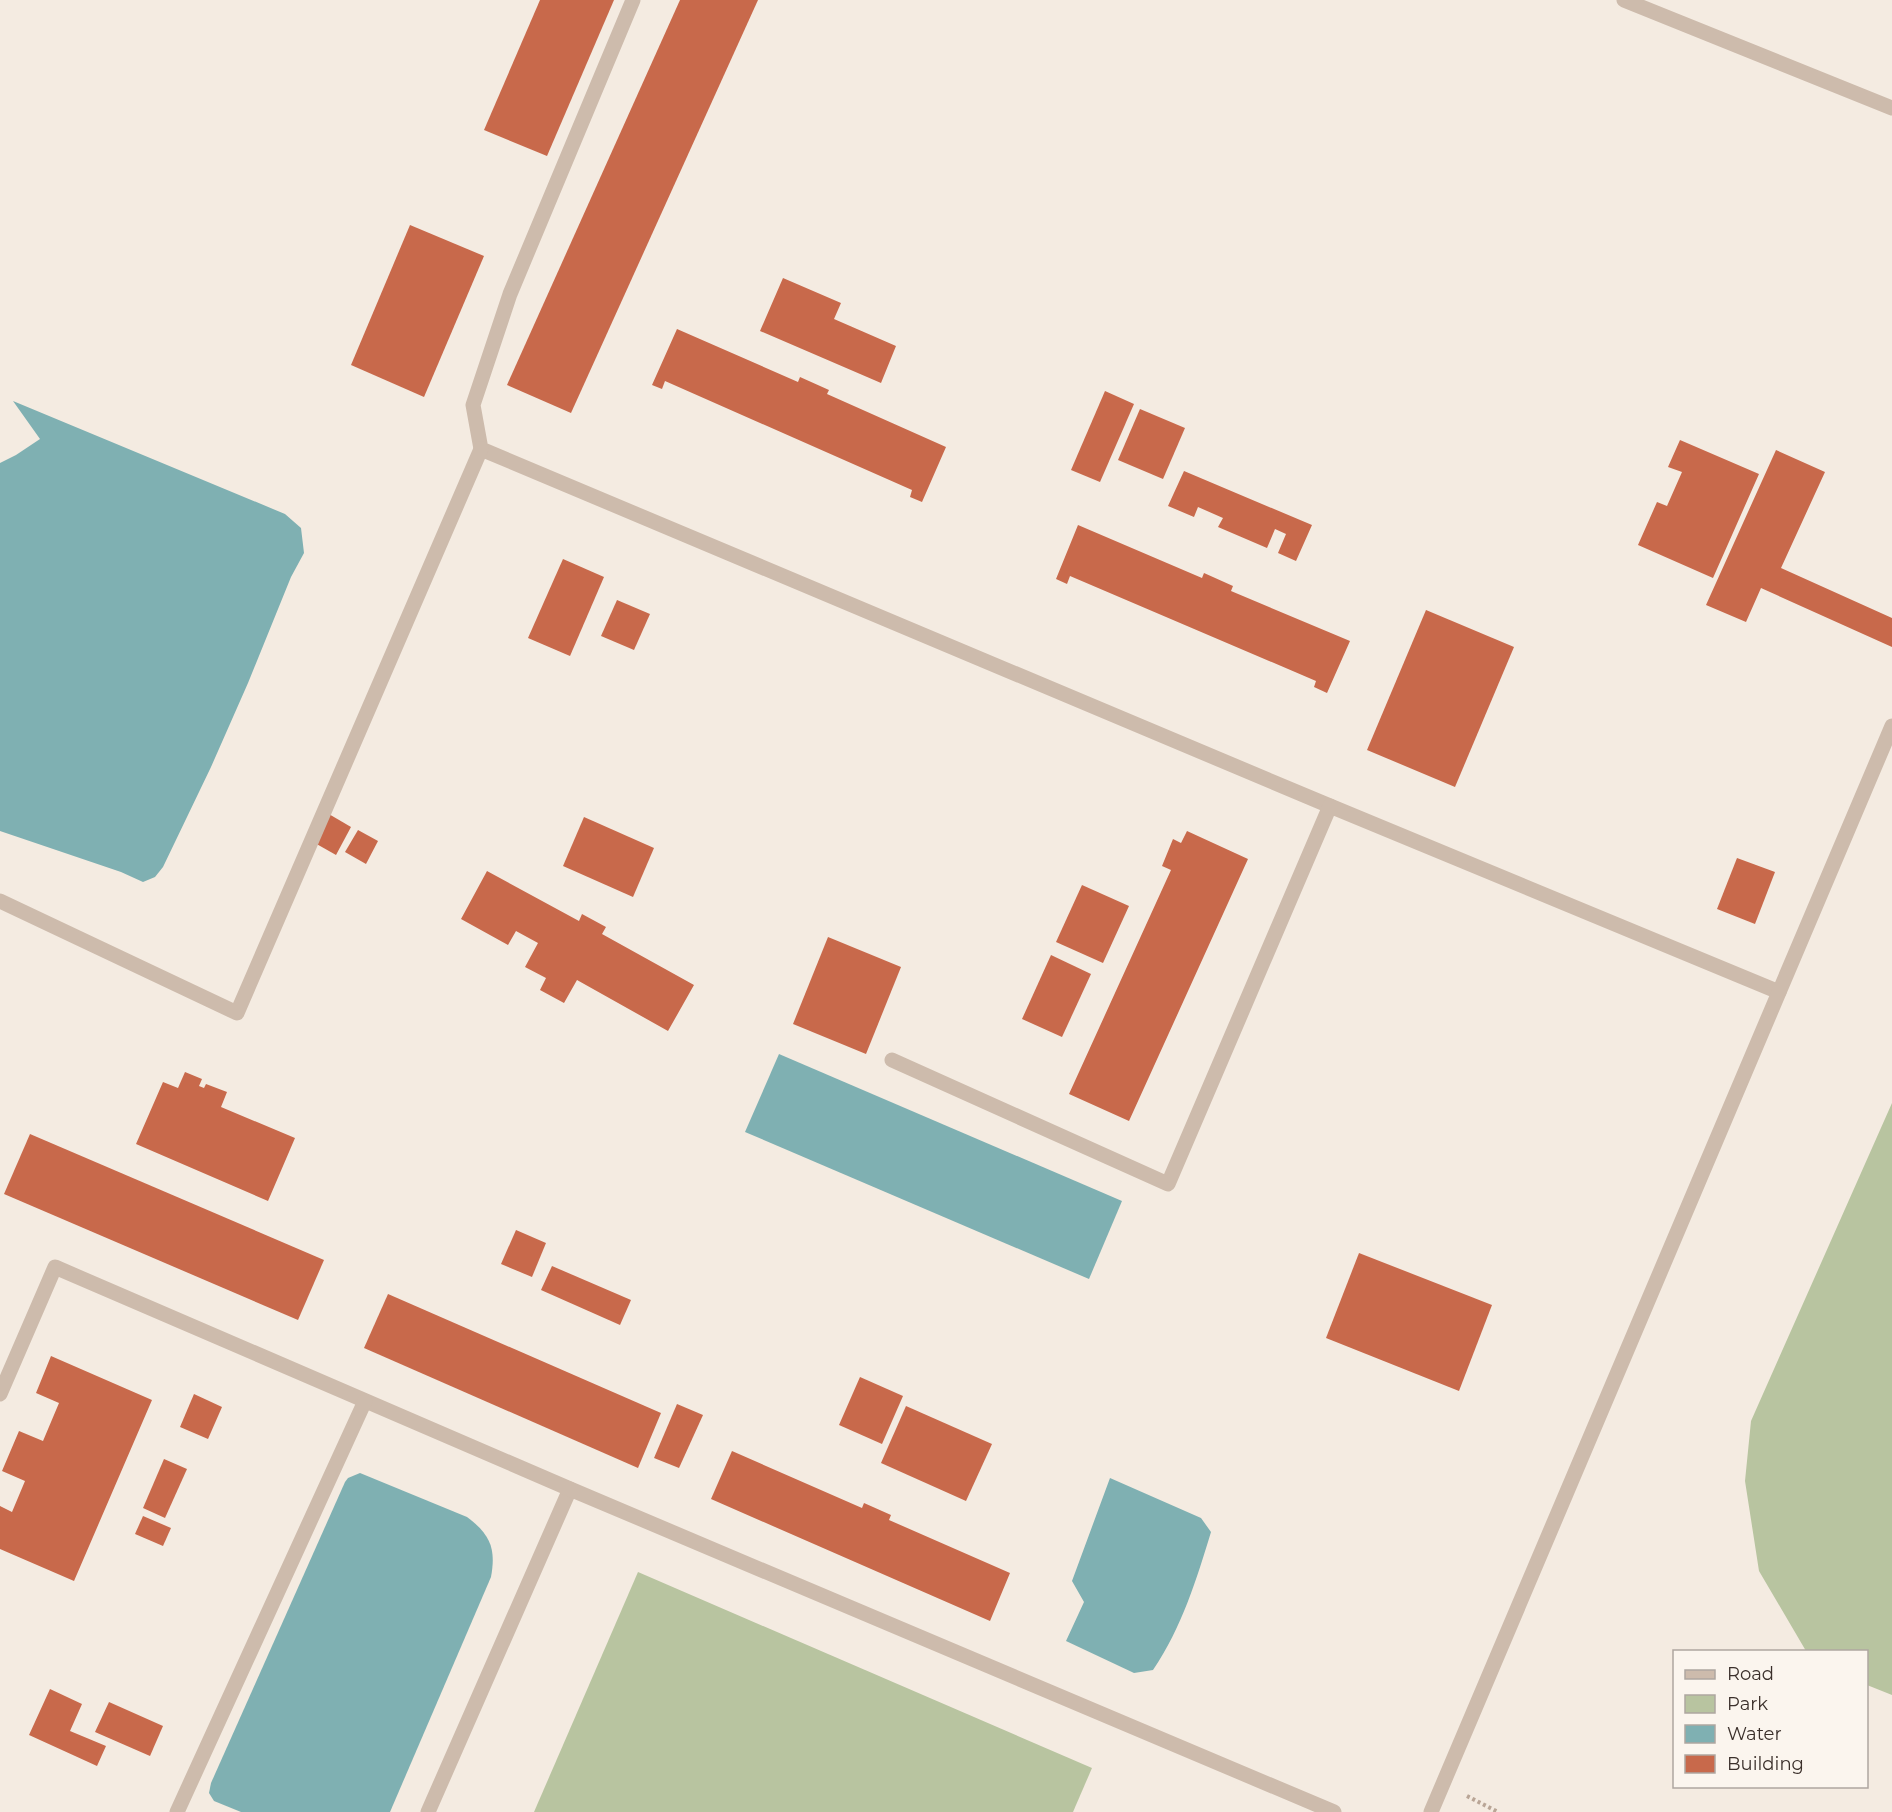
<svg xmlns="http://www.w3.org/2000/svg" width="1892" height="1812" font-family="Montserrat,sans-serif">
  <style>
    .green { fill: #b8c4a0 }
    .water { fill: #7fb0b2 }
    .building { fill: #c8694b }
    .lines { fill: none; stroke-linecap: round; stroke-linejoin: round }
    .path { stroke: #b9a596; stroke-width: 4; stroke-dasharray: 3 3; stroke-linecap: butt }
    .lane { stroke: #cdbbac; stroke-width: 15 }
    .street { stroke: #cdbbac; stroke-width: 15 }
  </style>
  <rect width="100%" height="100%" fill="#f4ebe1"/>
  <g class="green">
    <polygon points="1892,1103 1892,1695 1867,1685 1866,1652 1806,1651 1759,1571 1745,1481 1751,1421"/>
    <polygon points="638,1572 1092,1768 1073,1812 534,1812"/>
  </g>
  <g class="water">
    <polygon points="13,401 285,514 301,528 304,553 291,577 248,683 211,767 163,867 155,877 143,882 121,872 0,831 0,463 16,455 40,439"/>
    <polygon points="779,1054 1122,1201 1089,1279 745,1132"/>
    <path d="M360 1473 467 1517C491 1535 496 1549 491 1577L390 1812H241L214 1801 209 1793 211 1783 345 1482 348 1478Z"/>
    <path d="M1110 1478 1201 1518 1211 1532C1196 1581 1182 1627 1153 1670L1134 1673 1066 1641 1084 1602 1072 1581Z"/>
  </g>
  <g class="building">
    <polygon points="540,0 614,0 547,156 484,130"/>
    <polygon points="680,0 758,0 571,413 507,385"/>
    <polygon points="410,225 484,256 424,397 351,365"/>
    <polygon points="783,278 841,303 834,319 896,346 881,383 760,331"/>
    <polygon points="677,329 798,382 800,377 829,390 827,394 946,447 922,502 910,497 912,490 665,381 662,389 652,385"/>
    <polygon points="1105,391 1134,404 1100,482 1071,470"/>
    <polygon points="1140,409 1185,428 1163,479 1118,460"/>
    <polygon points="1680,440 1759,474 1713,578 1638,545 1657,502 1667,506 1682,472 1668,467"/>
    <polygon points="1776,450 1825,472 1781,568 1892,618 1892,647 1761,588 1746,622 1706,605"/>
    <polygon points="1184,471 1312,525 1296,561 1278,553 1286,534 1275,529 1267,548 1218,527 1223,518 1198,507 1194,517 1168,506"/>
    <polygon points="1078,525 1202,578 1204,573 1233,586 1231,591 1350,641 1327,693 1314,687 1316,681 1070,576 1067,584 1056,579"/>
    <polygon points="563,559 604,577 570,656 528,638"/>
    <polygon points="617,600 650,614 634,650 601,636"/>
    <polygon points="1426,610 1514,647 1455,787 1367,750"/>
    <polygon points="322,810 351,827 336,855 306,838"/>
    <polygon points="584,817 654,848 633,897 563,866"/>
    <polygon points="358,830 378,841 366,864 345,852"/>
    <polygon points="1187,831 1248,859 1129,1121 1069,1094 1171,870 1162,866 1173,839 1181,843"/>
    <polygon points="1737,858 1775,872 1755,924 1717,909"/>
    <polygon points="487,871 579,921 582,914 606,927 602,934 694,985 668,1031 577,980 564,1003 540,990 546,978 525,967 538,943 516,931 508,945 461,919"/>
    <polygon points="1082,885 1129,906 1103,963 1056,942"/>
    <polygon points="828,937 901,967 866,1054 793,1024"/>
    <polygon points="1051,955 1091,974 1062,1037 1022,1019"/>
    <polygon points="185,1072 202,1079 199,1086 204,1088 206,1084 227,1092 221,1107 295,1138 268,1201 136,1144 163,1082 178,1088"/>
    <polygon points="30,1134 324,1260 298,1320 4,1194"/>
    <polygon points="516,1230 546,1243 532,1277 501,1264"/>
    <polygon points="1359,1253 1492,1305 1459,1391 1326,1338"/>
    <polygon points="552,1266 631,1300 620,1325 541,1290"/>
    <polygon points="388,1294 661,1413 638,1468 364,1348"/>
    <polygon points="51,1356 152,1400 74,1581 0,1549 0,1506 12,1512 25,1481 2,1471 19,1431 43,1441 59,1403 36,1393"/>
    <polygon points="860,1377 903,1396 882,1444 839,1425"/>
    <polygon points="194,1394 222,1407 208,1439 180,1427"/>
    <polygon points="677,1404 703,1415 679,1468 654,1458"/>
    <polygon points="906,1406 992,1444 966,1501 881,1463"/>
    <polygon points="732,1451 862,1508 864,1503 891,1515 889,1520 1010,1573 990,1621 711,1499"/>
    <polygon points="164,1459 187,1469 165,1518 143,1508"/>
    <polygon points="143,1516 171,1528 163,1546 135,1534"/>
    <polygon points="50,1689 82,1704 70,1731 106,1746 97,1766 29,1735"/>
    <polygon points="109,1702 163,1726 150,1756 95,1732"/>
  </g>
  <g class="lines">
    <polyline class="path" points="1467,1796 1498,1812"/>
    <g class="lane">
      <polyline points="633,0 510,294 473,405 481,449 1330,806"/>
      <polyline points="0,901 237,1013 481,449"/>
      <polyline points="892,1060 1168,1184 1330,806 1779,992"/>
      <polyline points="428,1812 570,1489"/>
    </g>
    <g class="street">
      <polyline points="1624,0 1892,108"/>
      <polyline points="0,1394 55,1267 570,1489 1334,1812"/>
      <polyline points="177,1812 365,1401"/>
      <polyline points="1431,1812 1892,726"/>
    </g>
  </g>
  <rect x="1673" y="1650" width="195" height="138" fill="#fbf5ee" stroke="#aea6a0" stroke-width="1.5"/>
  <rect x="1685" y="1670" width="30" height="9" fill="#cdbbac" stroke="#aea6a0" stroke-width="1.5"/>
  <text x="1727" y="1680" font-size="18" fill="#3b302b">Road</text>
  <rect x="1685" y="1695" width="30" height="18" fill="#b8c4a0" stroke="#aea6a0" stroke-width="1.5"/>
  <text x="1727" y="1710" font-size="18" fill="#3b302b">Park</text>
  <rect x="1685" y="1725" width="30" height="18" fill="#7fb0b2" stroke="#aea6a0" stroke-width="1.5"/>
  <text x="1727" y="1740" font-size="18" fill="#3b302b">Water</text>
  <rect x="1685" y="1755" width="30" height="18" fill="#c8694b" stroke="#aea6a0" stroke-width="1.5"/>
  <text x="1727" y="1770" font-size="18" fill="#3b302b">Building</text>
</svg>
